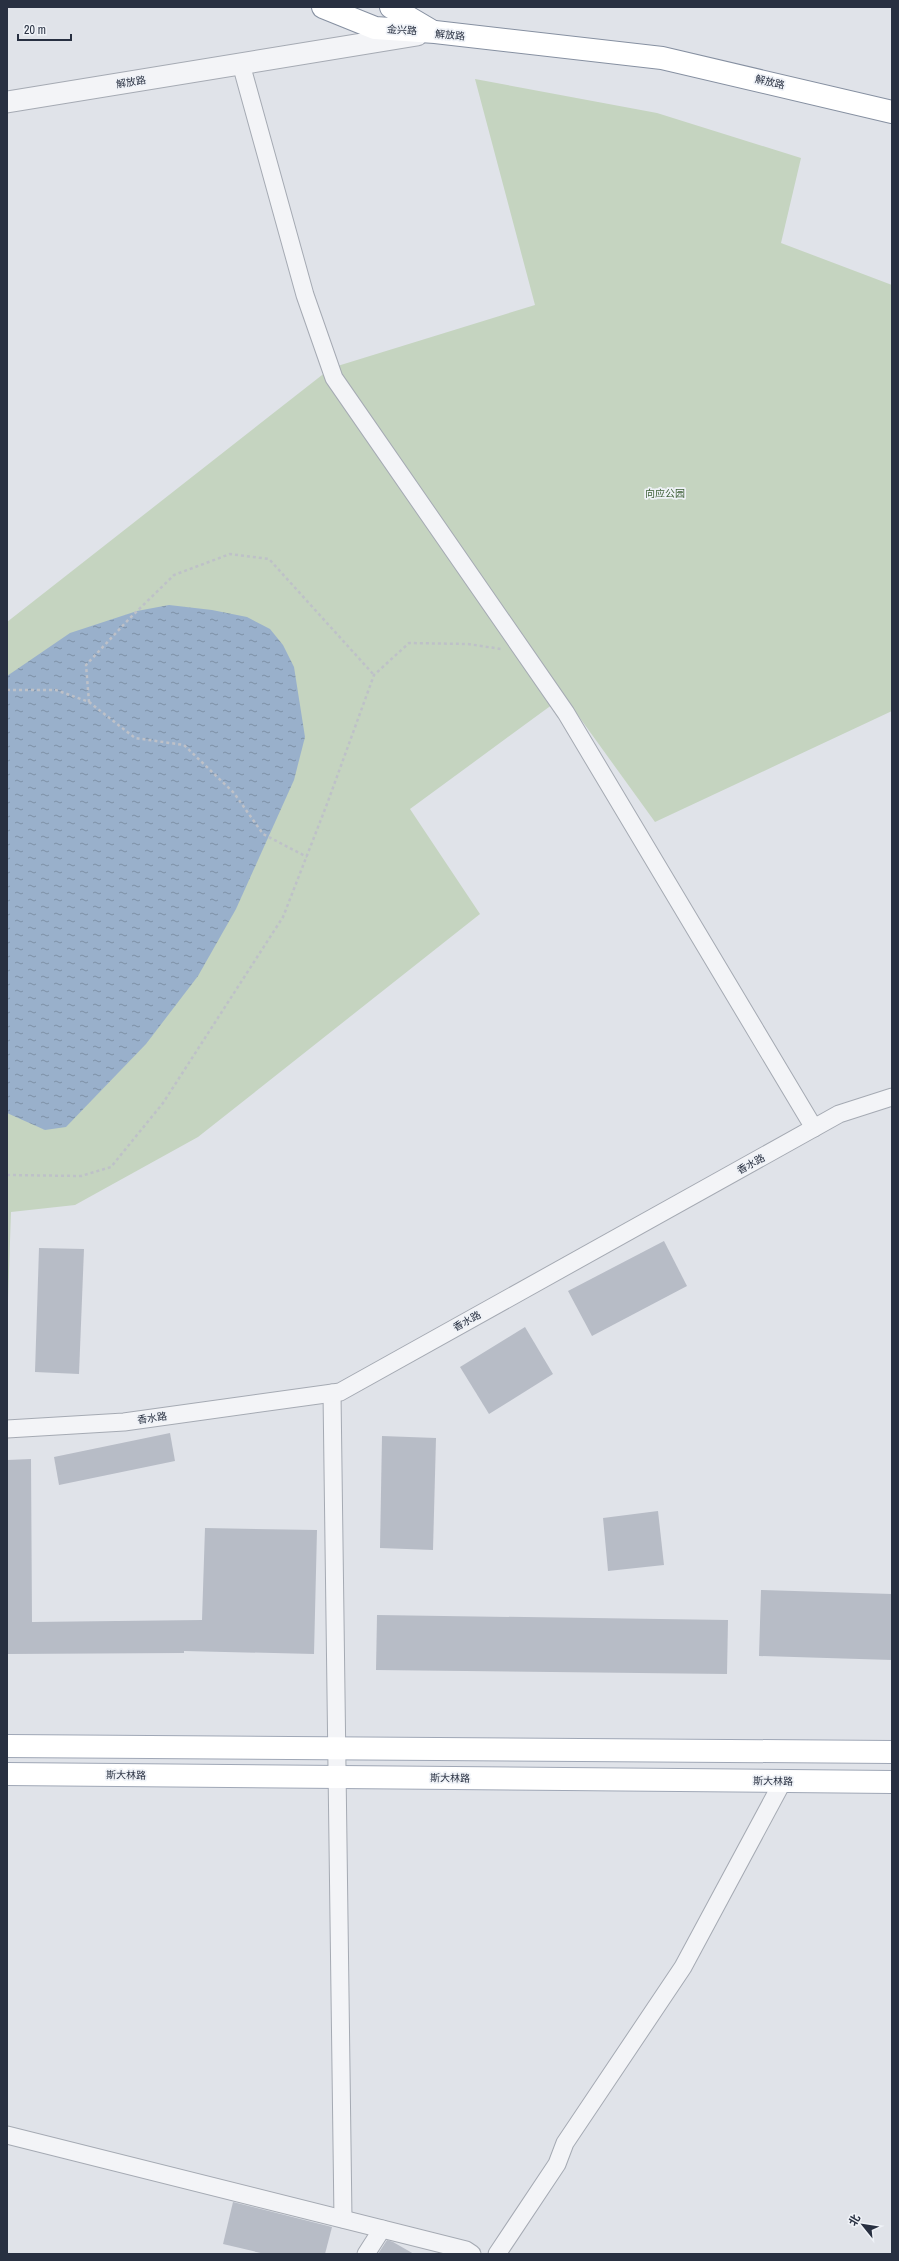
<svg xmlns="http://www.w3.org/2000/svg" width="899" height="2261" font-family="'Archivo Narrow','Noto Sans SC',sans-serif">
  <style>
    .green { fill: #c5d4c0 }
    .water { fill: url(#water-ripples) }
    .building { fill: #b7bcc6 }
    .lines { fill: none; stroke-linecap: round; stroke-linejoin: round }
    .minor-casing { stroke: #a5aab3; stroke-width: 19 }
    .tertiary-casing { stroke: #a5aab3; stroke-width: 23 }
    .primary-casing { stroke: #9fa7b6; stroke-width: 24 }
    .trunk-casing { stroke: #8690a1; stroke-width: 24 }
    .path { stroke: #bec1c8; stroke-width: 2.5; stroke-dasharray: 3 3; stroke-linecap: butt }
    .minor { stroke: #f3f4f7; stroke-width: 17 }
    .tertiary { stroke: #f3f4f7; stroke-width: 21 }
    .primary { stroke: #fff; stroke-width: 22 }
    .trunk { stroke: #fff; stroke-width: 22 }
    .labels { text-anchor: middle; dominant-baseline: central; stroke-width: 3.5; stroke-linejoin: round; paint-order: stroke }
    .street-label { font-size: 10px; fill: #283041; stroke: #eff2f7 }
    .park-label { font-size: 10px; fill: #3b5e34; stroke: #eff2f7 }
  </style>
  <defs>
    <pattern id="water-ripples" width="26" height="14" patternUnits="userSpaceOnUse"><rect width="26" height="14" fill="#99b0cb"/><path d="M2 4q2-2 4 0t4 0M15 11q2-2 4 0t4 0" fill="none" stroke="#7d90a6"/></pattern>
  </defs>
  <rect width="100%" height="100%" fill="#e0e3e9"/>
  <polygon class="green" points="475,79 657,113 801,158 781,243 892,285 892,711 655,822 564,696 410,809 480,914 198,1137 75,1205 11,1212 7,1330 7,622 331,368 535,305"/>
  <polygon class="water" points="169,605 212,610 247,617 270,629 283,645 294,667 305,737 294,780 236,909 198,976 146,1044 66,1127 45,1130 7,1113 7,676 70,633 137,611"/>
  <g class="building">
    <polygon points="664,1241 687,1286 592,1336 568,1291"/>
    <polygon points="39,1248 84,1249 79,1374 35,1372"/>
    <polygon points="525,1327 553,1374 489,1414 460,1367"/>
    <polygon points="170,1433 175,1461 59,1485 54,1457"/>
    <polygon points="382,1436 436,1438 433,1550 380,1548"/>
    <polygon points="31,1459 32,1622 202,1620 205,1528 317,1530 314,1654 184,1651 184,1653 7,1654 7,1460"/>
    <polygon points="658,1511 664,1565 608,1571 603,1518"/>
    <polygon points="761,1590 892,1594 892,1660 759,1656"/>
    <polygon points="377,1615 728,1620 727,1674 376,1670"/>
    <polygon points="233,2202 332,2227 325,2254 265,2254 223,2244"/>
    <polygon points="387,2240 393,2242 414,2254 378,2254"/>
  </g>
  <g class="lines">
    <g class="minor-casing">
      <g id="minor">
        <polyline points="241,64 305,295 334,378 566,713 814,1128"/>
        <polyline points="332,1393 343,2219"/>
        <polyline points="7,1429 124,1422 340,1392 839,1114 892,1097"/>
        <polyline points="7,2135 466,2250 472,2254"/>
        <polyline points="366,2254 382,2229"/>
        <polyline points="497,2254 557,2164 565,2143 683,1967 783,1781"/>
      </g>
    </g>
    <g class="tertiary-casing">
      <polyline id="tertiary" points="7,102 417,35"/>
    </g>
    <g class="primary-casing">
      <g id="primary">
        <polyline points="7,1746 892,1752"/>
        <polyline points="7,1774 892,1782"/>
      </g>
    </g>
    <g class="trunk-casing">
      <g id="trunk">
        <polyline points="323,7 375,28 435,32 662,58 892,112"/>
        <polyline points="391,7 430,30"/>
      </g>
    </g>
    <g class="path">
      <polyline points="7,690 56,690 89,702 86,665 129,619 174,575 230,554 269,559 374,675"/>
      <polyline points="89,702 135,738 184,745 234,793 263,834 307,857"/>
      <polyline points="7,1175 81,1176 111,1167 163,1103 283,917 327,804 374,675 409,643 468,644 501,649"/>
    </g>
    <use href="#minor" class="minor"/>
    <use href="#tertiary" class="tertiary"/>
    <use href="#primary" class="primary"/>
    <use href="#trunk" class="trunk"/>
  </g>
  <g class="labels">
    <g class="street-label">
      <text transform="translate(402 30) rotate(4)">金兴路</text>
      <text transform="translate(450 35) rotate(5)">解放路</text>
      <text transform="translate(131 82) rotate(-9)">解放路</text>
      <text transform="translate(770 82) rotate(13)">解放路</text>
      <text transform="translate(751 1164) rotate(-29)">香水路</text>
      <text transform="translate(467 1321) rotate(-29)">香水路</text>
      <text transform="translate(152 1418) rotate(-8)">香水路</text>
      <text transform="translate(126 1775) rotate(1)">斯大林路</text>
      <text transform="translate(450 1778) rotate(1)">斯大林路</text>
      <text transform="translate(773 1781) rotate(1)">斯大林路</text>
    </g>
    <g class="park-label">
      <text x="665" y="493">向应公园</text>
    </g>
  </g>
  <rect width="899" height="2261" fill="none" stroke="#283041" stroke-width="16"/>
  <g transform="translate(863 2225) rotate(300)" stroke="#eff2f7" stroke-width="3" paint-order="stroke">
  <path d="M0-3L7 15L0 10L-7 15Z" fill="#283041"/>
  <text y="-6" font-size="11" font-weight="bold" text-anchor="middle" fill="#283041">北</text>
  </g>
  <path d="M18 34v6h53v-6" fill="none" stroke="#283041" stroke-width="2"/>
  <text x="24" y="34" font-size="12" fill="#283041" stroke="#eff2f7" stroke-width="3" paint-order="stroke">20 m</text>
</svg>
